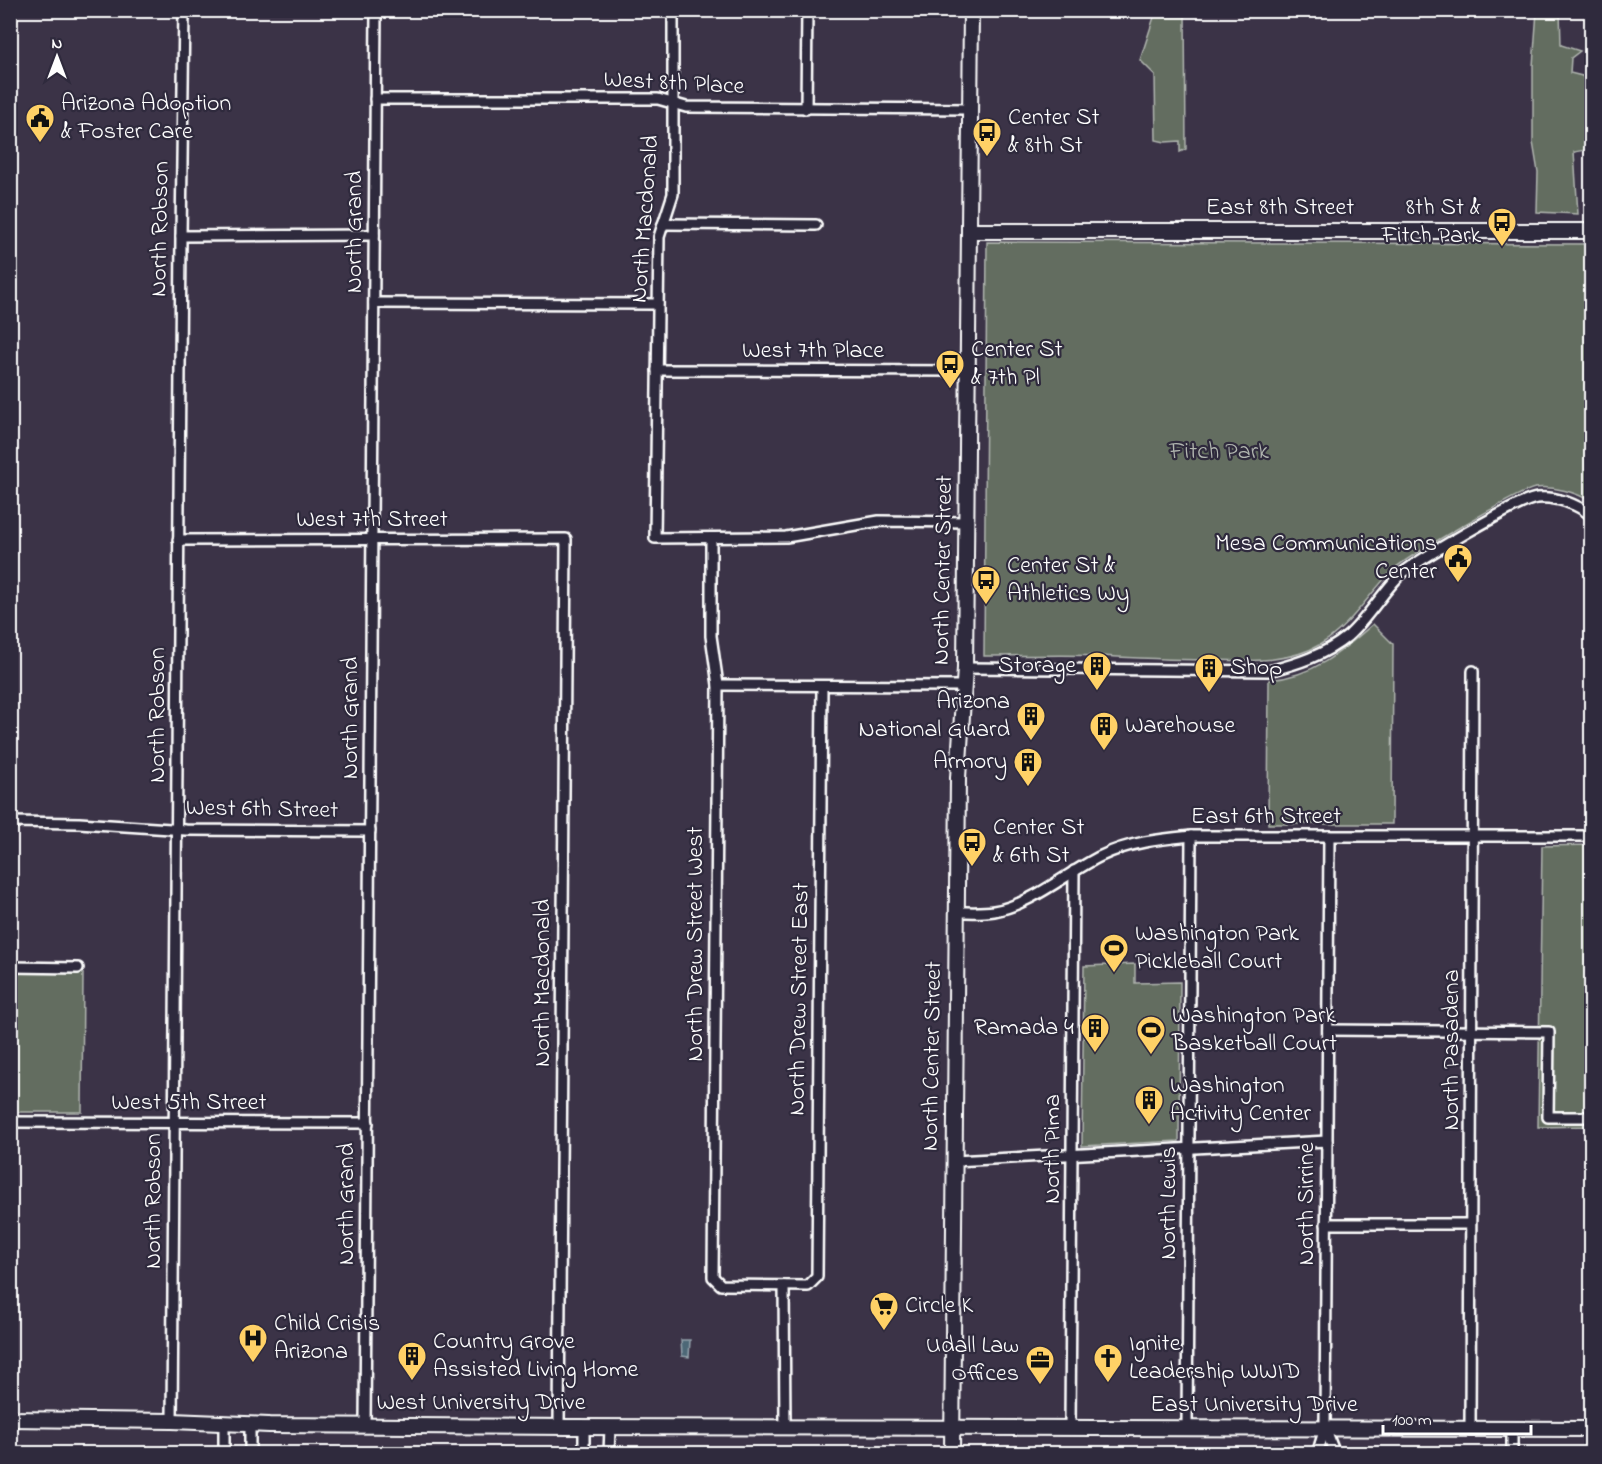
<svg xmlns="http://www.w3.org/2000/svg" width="1602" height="1464" font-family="'Indie Flower',sans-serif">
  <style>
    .green { fill: #636d61; stroke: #b1b6b0; stroke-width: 1.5 }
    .water { fill: #4e6777; stroke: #95a4ad; stroke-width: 1.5 }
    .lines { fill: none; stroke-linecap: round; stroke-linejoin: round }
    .street-casing { stroke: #fff; stroke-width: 14 }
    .secondary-casing { stroke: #fff; stroke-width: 18 }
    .street { stroke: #2f2a3d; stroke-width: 9 }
    .secondary { stroke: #2f2a3d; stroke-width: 14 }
    .labels { text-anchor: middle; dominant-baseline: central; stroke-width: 4.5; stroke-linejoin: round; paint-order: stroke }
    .street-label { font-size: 24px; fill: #fff; stroke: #2f2a3d }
    .poi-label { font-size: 24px; fill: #fff; stroke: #2f2a3d; text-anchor: start }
    .park-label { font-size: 24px; fill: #b1b6b0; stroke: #2f2a3d }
  </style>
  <rect width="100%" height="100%" fill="#3b3347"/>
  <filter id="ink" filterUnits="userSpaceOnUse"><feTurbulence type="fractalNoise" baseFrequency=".0167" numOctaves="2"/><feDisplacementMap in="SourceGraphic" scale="12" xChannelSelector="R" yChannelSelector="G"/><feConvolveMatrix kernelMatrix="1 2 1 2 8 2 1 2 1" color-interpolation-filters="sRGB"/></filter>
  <g filter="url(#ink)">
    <g class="green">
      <polygon points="1156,11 1185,11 1186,149 1180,152 1180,141 1165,142 1156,140 1155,75 1140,60"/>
      <polygon points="1537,11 1560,11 1561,45 1580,51 1571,58 1570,73 1582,76 1591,88 1591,149 1574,152 1578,214 1537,212 1538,172 1533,142 1533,66"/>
      <path d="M987 242 1591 244V502C1577 492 1553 486 1535 488 1521 490 1407 557 1394 569 1368 594 1352 625 1321 644 1289 663 1251 661 1215 660 1177 660 1140 658 1102 656 1063 654 1023 656 984 656Z"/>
      <path d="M1373 624 1393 644 1392 824H1268L1269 680C1314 676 1341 652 1373 624Z"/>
      <polygon points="1591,845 1591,1126 1538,1127 1542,846"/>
      <polygon points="1135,964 1135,983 1180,982 1179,1141 1082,1146 1084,966"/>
      <polygon points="11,973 83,973 82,1112 11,1112"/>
    </g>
    <polygon class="water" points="681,1340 690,1340 689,1357 682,1356"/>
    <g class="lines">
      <g class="street-casing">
        <g id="street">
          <polyline points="673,10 673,194 659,237 655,538 786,537 879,521 967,522"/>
          <polyline points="375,99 658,99 686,107 970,109"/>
          <polyline points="806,109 807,10"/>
          <polyline points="663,224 816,225"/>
          <polyline points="181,236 374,235"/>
          <polyline points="374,303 658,304"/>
          <polyline points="657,370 968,371"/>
          <polyline points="711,538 711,636 718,685 713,1277 721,1285 808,1286 817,1277 822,686"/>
          <polyline points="178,540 566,539 559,1426"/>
          <path d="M965 668 1269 671C1297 664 1325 655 1348 636 1367 619 1380 596 1398 577 1412 563 1519 500 1537 498 1556 496 1577 504 1592 516"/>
          <polyline points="718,685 965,686"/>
          <polyline points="10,822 79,823 186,830 370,831"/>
          <path d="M957 912C969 912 982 913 994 911 1031 905 1068 872 1101 856 1129 842 1161 839 1191 836H1592"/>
          <polyline points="10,967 78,968"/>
          <polyline points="1328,1030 1549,1032 1548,1117 1592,1117"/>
          <polyline points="10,1122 368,1123"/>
          <polyline points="954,1161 1327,1141"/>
          <polyline points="1326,1224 1470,1224"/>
          <polyline points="784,1286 785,1426"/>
          <polyline points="172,1421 181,236 184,10"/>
          <polyline points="224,1423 224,1454"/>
          <polyline points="365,1425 376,10"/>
          <polyline points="584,1427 584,1454"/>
          <polyline points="1070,1427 1074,871"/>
          <polyline points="1187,1427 1191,836"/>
          <polyline points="1325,1428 1335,1454"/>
          <polyline points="1470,1429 1473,671"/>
          <polyline points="1512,1429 1512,1454"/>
          <polyline points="250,1454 250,1424"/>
          <polyline points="609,1454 610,1427"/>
          <polyline points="1317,1454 1325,1428 1329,836"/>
        </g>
      </g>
      <g class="secondary-casing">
        <g id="secondary">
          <polyline points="969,231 1592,231"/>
          <polyline points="10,1419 172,1421 269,1425 569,1427 1592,1429"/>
          <polyline points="952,1454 958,778 965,668 971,10"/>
        </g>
      </g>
      <use href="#street" class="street"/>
      <use href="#secondary" class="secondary"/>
    </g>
  </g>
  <defs>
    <g id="civic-pin" transform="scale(1.5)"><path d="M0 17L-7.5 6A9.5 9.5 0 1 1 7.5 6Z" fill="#ffd166" stroke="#2f2a3d"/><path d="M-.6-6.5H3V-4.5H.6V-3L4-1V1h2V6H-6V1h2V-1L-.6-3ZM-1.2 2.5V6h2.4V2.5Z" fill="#111"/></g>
    <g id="bus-pin" transform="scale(1.5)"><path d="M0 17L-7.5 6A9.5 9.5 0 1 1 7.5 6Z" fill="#ffd166" stroke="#2f2a3d"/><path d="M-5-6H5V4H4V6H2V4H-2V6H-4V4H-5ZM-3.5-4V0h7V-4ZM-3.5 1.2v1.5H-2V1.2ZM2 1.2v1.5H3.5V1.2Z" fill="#111"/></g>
    <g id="building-pin" transform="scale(1.5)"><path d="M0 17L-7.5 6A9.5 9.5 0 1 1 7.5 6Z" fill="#ffd166" stroke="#2f2a3d"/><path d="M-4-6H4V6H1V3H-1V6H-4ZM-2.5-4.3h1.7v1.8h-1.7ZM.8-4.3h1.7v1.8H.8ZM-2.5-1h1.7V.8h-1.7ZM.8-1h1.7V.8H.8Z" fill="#111"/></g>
    <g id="stadium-pin" transform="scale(1.5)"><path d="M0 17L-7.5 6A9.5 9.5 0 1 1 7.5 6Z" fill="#ffd166" stroke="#2f2a3d"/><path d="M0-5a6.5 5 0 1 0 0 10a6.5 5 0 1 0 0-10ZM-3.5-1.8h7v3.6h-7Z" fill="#111"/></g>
    <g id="supermarket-pin" transform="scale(1.5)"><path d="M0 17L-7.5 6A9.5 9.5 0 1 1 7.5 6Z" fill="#ffd166" stroke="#2f2a3d"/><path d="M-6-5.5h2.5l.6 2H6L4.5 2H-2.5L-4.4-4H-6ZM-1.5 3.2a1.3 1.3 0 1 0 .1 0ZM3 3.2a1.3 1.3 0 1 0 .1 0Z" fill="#111"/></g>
    <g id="hospital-pin" transform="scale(1.5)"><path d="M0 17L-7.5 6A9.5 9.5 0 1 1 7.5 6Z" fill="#ffd166" stroke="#2f2a3d"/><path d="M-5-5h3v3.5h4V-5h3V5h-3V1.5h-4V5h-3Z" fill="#111"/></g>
    <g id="church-pin" transform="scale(1.5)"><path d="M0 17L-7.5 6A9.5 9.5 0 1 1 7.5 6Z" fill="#ffd166" stroke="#2f2a3d"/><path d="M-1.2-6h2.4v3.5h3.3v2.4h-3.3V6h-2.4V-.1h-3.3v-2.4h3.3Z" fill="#111"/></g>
    <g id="office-pin" transform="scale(1.5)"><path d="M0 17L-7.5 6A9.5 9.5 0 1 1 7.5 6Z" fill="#ffd166" stroke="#2f2a3d"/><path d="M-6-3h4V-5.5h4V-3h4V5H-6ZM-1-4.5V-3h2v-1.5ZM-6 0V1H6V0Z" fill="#111"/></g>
  </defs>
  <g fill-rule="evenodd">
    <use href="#civic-pin" x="40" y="118"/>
    <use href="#bus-pin" x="987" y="132"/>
    <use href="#bus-pin" x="1502" y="222"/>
    <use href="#bus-pin" x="950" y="364"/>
    <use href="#civic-pin" x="1458" y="558"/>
    <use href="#bus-pin" x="986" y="580"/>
    <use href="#building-pin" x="1097" y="666"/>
    <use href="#building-pin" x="1209" y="668"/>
    <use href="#building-pin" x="1031" y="716"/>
    <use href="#building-pin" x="1104" y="726"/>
    <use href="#building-pin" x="1028" y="762"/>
    <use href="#bus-pin" x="972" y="842"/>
    <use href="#stadium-pin" x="1114" y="948"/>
    <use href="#building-pin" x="1095" y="1028"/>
    <use href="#stadium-pin" x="1151" y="1030"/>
    <use href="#building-pin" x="1149" y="1100"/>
    <use href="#supermarket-pin" x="884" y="1306"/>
    <use href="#hospital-pin" x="253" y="1338"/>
    <use href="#building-pin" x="412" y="1356"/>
    <use href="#church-pin" x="1108" y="1358"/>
    <use href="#office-pin" x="1040" y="1360"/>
  </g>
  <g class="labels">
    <g class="street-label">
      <text transform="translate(674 84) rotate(3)">West 8th Place</text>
      <text x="1280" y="208">East 8th Street</text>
      <text transform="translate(646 219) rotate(-86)">North Macdonald</text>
      <text transform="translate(161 229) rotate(-89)">North Robson</text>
      <text transform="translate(355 232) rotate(-90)">North Grand</text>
      <text x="813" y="351">West 7th Place</text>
      <text x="372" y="520">West 7th Street</text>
      <text transform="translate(944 570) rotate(-89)">North Center Street</text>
      <text transform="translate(158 715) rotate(-90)">North Robson</text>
      <text transform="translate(351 718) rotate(-90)">North Grand</text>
      <text transform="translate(262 810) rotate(1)">West 6th Street</text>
      <text x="1266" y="817">East 6th Street</text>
      <text transform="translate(696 944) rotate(-90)">North Drew Street West</text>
      <text transform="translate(543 983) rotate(-90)">North Macdonald</text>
      <text transform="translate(800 999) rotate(-89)">North Drew Street East</text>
      <text transform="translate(1452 1050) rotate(-90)">North Pasadena</text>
      <text transform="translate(933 1056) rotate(-89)">North Center Street</text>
      <text x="189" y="1103">West 5th Street</text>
      <text transform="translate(1053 1149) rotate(-90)">North Pima</text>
      <text transform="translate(154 1201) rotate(-90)">North Robson</text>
      <text transform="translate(1169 1203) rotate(-90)">North Lewis</text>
      <text transform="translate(347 1204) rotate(-90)">North Grand</text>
      <text transform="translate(1307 1204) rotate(-90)">North Sirrine</text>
      <text x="481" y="1403">West University Drive</text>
      <text x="1254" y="1405">East University Drive</text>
    </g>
    <g class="poi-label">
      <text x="61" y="104">Arizona Adoption<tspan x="61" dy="28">&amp; Foster Care</tspan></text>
      <text x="1008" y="118">Center St<tspan x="1008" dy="28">&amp; 8th St</tspan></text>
      <text x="1481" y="208" text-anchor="end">8th St &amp;<tspan x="1481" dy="28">Fitch Park</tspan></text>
      <text x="971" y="350">Center St<tspan x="971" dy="28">&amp; 7th Pl</tspan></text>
      <text x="1437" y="544" text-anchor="end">Mesa Communications<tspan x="1437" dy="28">Center</tspan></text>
      <text x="1007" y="566">Center St &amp;<tspan x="1007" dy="28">Athletics Wy</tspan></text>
      <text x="1076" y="666" text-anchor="end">Storage</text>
      <text x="1230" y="668">Shop</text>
      <text x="1010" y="702" text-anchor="end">Arizona<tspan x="1010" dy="28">National Guard</tspan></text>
      <text x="1125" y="726">Warehouse</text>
      <text x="1007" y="762" text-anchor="end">Armory</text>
      <text x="993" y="828">Center St<tspan x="993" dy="28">&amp; 6th St</tspan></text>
      <text x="1135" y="934">Washington Park<tspan x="1135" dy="28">Pickleball Court</tspan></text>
      <text x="1172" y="1016">Washington Park<tspan x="1172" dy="28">Basketball Court</tspan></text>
      <text x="1074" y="1028" text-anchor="end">Ramada 4</text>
      <text x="1170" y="1086">Washington<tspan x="1170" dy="28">Activity Center</tspan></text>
      <text x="905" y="1306">Circle K</text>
      <text x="274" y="1324">Child Crisis<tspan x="274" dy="28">Arizona</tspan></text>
      <text x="433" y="1342">Country Grove<tspan x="433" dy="28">Assisted Living Home</tspan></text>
      <text x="1129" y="1344">Ignite<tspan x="1129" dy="28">Leadership WWID</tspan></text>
      <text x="1019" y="1346" text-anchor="end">Udall Law<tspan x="1019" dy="28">Offices</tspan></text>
    </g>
    <g class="park-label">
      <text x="1219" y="452">Fitch Park</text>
    </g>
  </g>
  <rect width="1602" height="1464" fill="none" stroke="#2f2a3d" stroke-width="36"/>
  <rect x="18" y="18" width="1566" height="1428" fill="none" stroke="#fff" stroke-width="2" filter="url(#ink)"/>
  <g transform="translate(57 57)" stroke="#2f2a3d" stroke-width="4.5" paint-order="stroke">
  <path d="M0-4.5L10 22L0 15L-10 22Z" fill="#ffffff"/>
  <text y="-9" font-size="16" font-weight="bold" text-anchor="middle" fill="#ffffff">N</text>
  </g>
  <path d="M1383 1425v9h148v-9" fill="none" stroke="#ffffff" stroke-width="3"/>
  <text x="1392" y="1425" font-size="18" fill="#ffffff" stroke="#2f2a3d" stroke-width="4.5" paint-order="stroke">100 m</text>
</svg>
